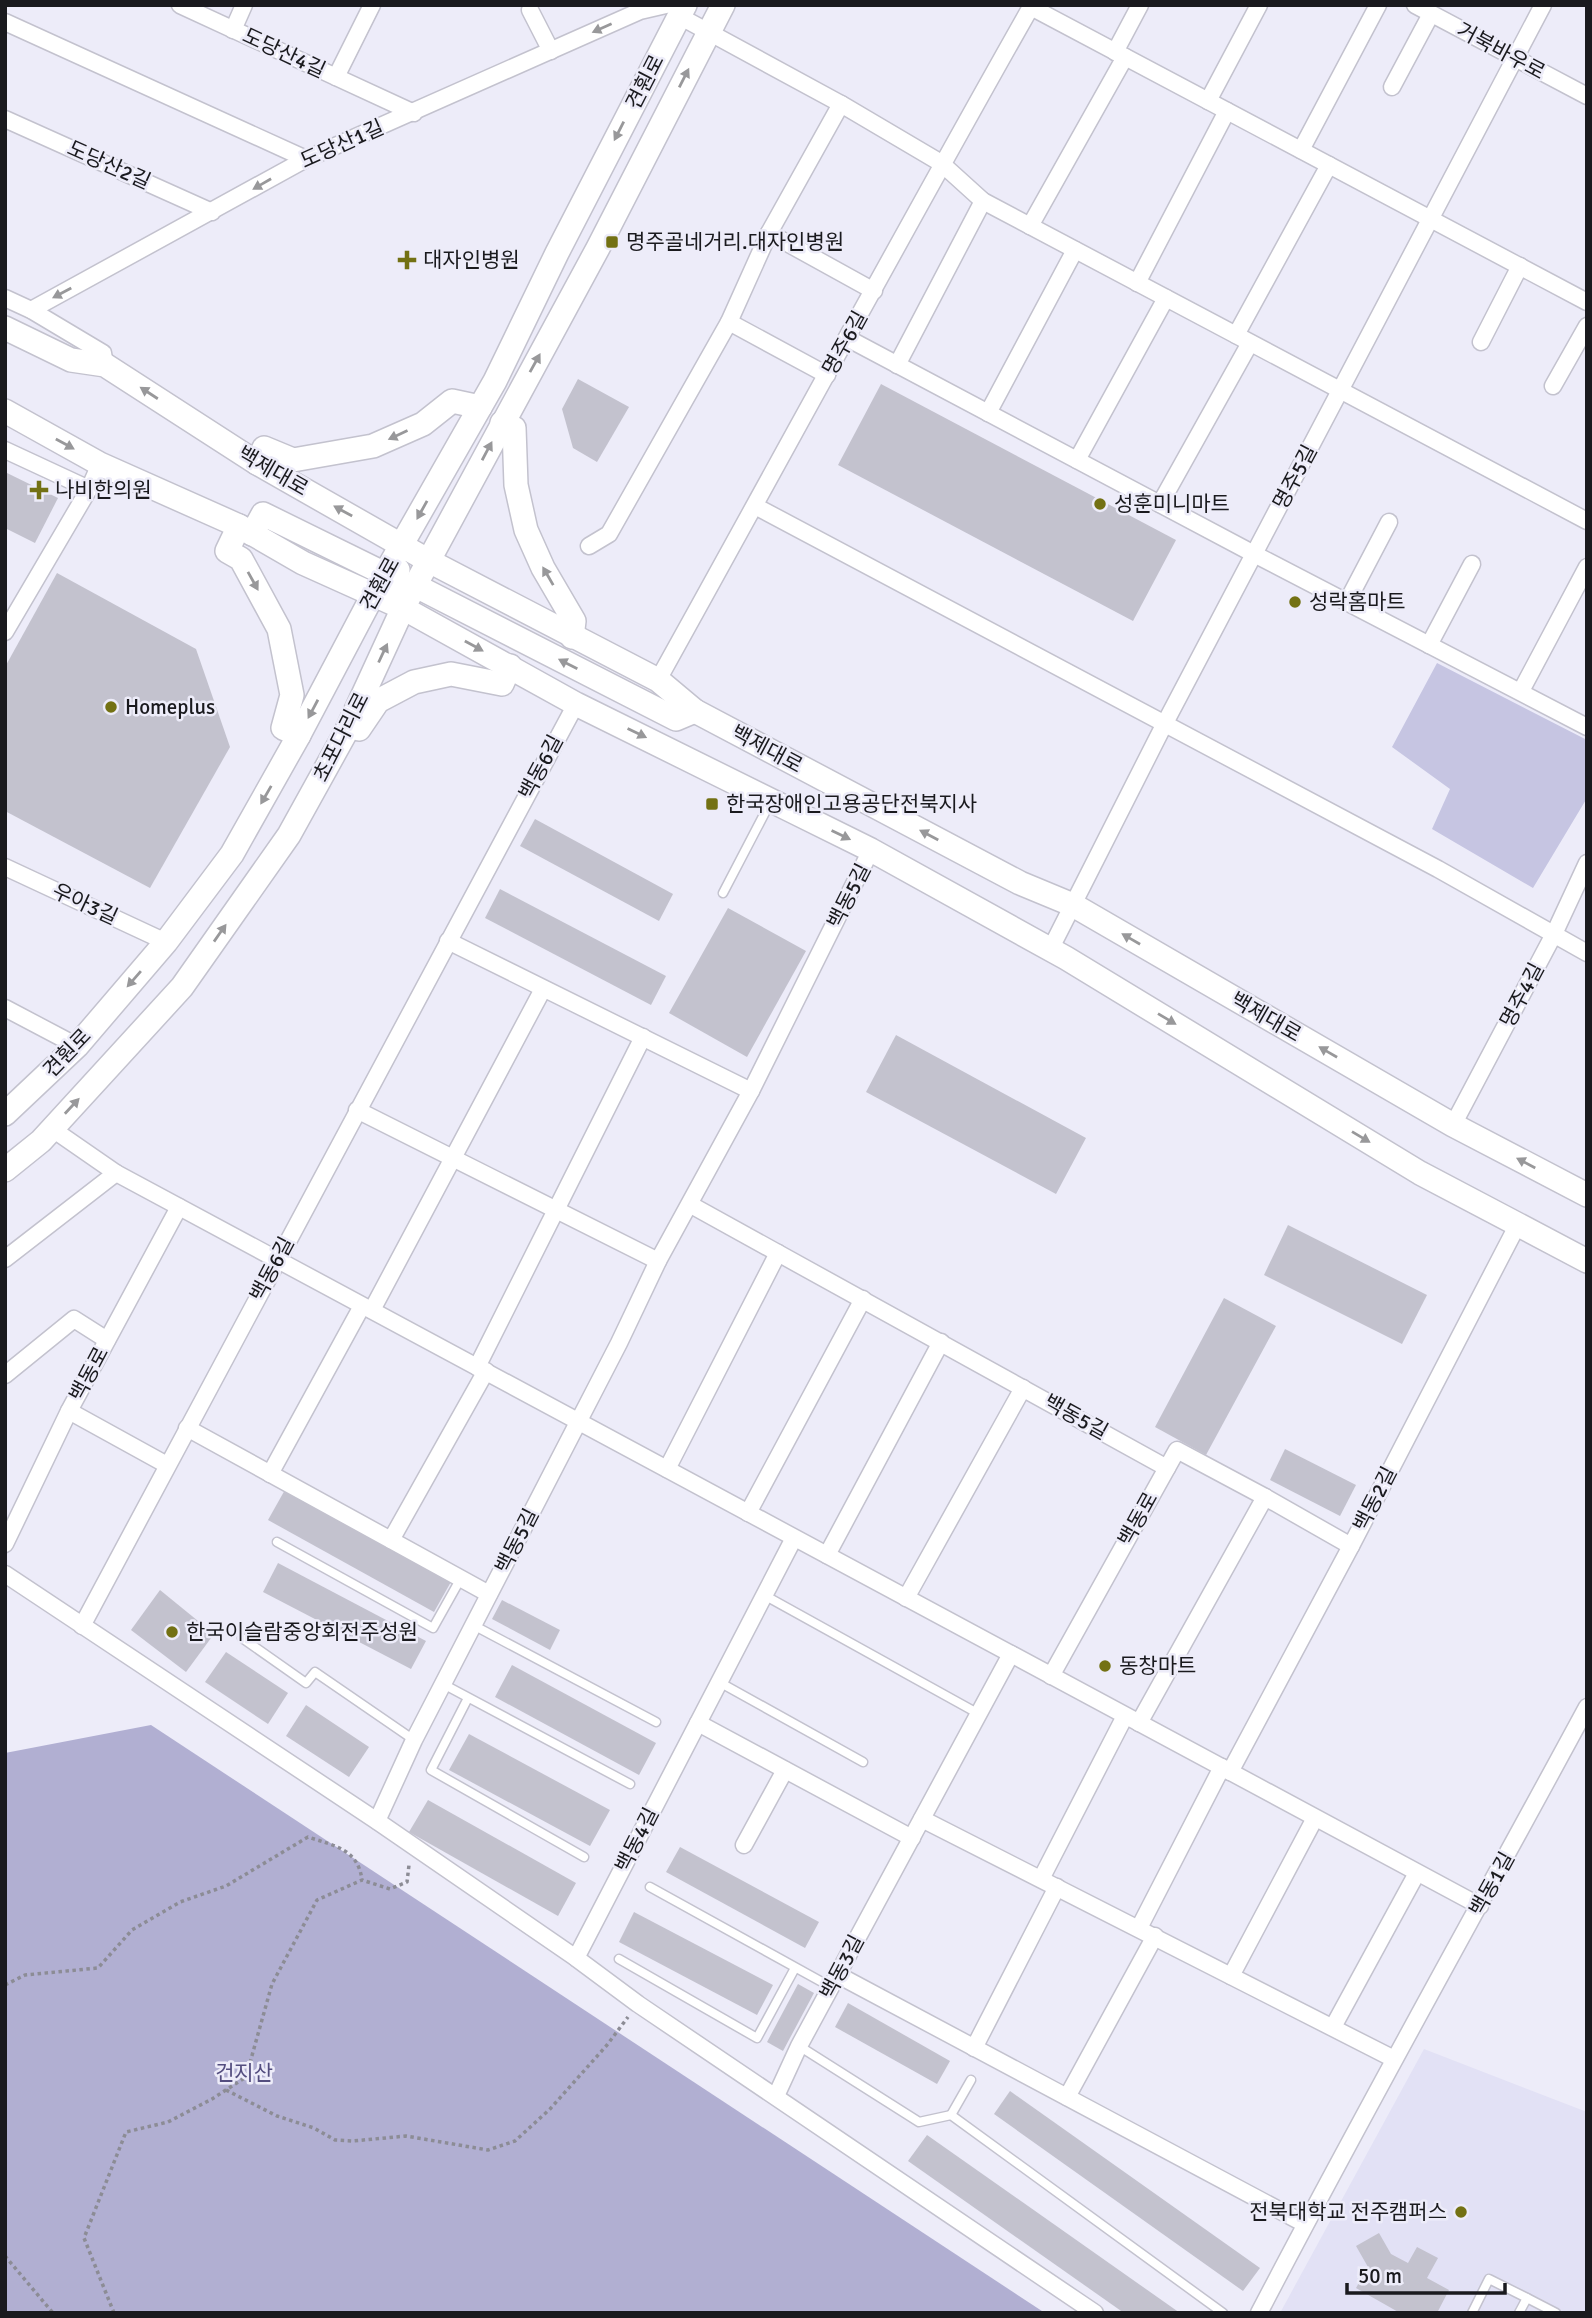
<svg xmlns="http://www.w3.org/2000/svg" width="1592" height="2318" font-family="Signika,'Noto Sans KR',sans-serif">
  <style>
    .built { fill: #e2e1f5 }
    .green { fill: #c6c5e2 }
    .forest { fill: #b1afd2 }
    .building { fill: #c3c2ce }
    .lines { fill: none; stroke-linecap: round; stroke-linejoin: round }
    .lane-casing { stroke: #c3c2ce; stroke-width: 11 }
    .street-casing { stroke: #c3c2ce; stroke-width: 19 }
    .secondary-casing { stroke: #c3c2ce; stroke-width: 26 }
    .path { stroke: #8c8c95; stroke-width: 3.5; stroke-dasharray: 3.5 3.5; stroke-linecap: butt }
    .lane { stroke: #fff; stroke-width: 8 }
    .street { stroke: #fff; stroke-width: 16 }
    .secondary { stroke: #fff; stroke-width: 23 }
    .oneway { fill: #98989a }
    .poi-dot { fill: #737113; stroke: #edecf9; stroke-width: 2.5 }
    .labels { text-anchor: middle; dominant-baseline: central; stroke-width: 5; stroke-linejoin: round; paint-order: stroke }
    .street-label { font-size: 21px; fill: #1a1a1e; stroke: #edecf9 }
    .poi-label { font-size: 21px; fill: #1a1a1e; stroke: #edecf9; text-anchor: start }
    .park-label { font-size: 21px; fill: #534d7f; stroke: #edecf9 }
  </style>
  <rect width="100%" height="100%" fill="#edecf9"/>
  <polygon class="built" points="1424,2049 1587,2112 1587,2313 1280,2313"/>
  <polygon class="green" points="1437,663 1587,740 1587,798 1533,888 1432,829 1450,789 1392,747"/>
  <polygon class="forest" points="151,1725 1045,2313 5,2313 5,1753"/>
  <g class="building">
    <polygon points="578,379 629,407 597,462 573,448 562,409"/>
    <polygon points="881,384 1176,540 1133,621 838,465"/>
    <polygon points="5,472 58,498 35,543 5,528"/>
    <polygon points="57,573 196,649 230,747 150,888 5,811 5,667"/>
    <polygon points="535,819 673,894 659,921 520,846"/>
    <polygon points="500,889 666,976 651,1005 485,918"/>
    <polygon points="728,908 806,951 747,1057 669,1013"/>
    <polygon points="896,1035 1086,1138 1056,1194 866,1092"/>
    <polygon points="1288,1225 1427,1295 1402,1344 1264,1275"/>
    <polygon points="1224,1298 1276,1326 1206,1455 1155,1427"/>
    <polygon points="1285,1449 1356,1485 1340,1516 1270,1480"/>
    <polygon points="286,1488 452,1580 434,1612 268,1520"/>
    <polygon points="278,1563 426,1641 411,1669 263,1592"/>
    <polygon points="160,1590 214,1634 186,1672 131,1630"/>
    <polygon points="502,1600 560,1630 550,1650 492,1619"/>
    <polygon points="226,1652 288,1693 268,1724 205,1682"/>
    <polygon points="512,1665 656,1743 639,1775 495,1697"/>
    <polygon points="306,1705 369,1747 349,1777 286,1736"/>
    <polygon points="469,1734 610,1810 590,1846 449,1770"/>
    <polygon points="428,1800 576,1883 558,1916 409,1832"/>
    <polygon points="680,1847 819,1922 805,1948 666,1872"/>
    <polygon points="634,1912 773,1985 757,2015 619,1942"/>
    <polygon points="798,1984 814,1993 783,2051 767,2042"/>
    <polygon points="848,2003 950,2061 937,2084 835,2027"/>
    <polygon points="1010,2091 1260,2268 1243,2291 994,2114"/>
    <polygon points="927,2135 1180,2313 1124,2313 908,2161"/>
    <polygon points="1379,2233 1391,2254 1408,2263 1417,2247 1438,2258 1427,2278 1449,2290 1437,2313 1400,2313 1356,2288 1368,2267 1356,2246"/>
  </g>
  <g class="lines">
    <g class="lane-casing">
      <g id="lane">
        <polyline points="723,893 770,803"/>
        <polyline points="277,1542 433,1628 461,1578"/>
        <polyline points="764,1595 979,1714"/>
        <polyline points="473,1625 656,1722"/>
        <polyline points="242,1638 306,1683 315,1672 414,1740"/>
        <polyline points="719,1682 863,1762"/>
        <polyline points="443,1684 630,1784"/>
        <polyline points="468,1698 431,1770 584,1857"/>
        <polyline points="650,1887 831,1987"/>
        <polyline points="619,1959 757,2038 795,1968"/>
        <polyline points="799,2046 919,2122 951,2115 1223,2313"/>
        <polyline points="951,2115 971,2080"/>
        <polyline points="1472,2313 1489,2279 1527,2298"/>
        <polyline points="1519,2313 1527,2298 1556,2313"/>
      </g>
    </g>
    <g class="street-casing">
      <g id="street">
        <polyline points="180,5 414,113"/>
        <polyline points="1415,5 1587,96"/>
        <polyline points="1031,7 1587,302"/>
        <polyline points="530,10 551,51"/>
        <polyline points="679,16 841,104 941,163 983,201 1587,521"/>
        <polyline points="5,22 306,159"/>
        <polyline points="233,30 244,5"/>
        <polyline points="1115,52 1140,5"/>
        <polyline points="336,77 372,5"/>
        <polyline points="1392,87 1431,14"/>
        <polyline points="1208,101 1259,5"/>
        <polyline points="5,119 212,212"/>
        <polyline points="1301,150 1378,5"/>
        <polyline points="1030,226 1125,57"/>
        <polyline points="769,233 874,291"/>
        <polyline points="1137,283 1227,111"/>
        <polyline points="5,298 31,310 103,353 105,365"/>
        <polyline points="31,310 306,159 640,11 666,5"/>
        <polyline points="729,322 827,375"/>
        <polyline points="1236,335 1329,165"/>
        <polyline points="847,338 1254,554 1587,727"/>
        <polyline points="1481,342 1520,266"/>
        <polyline points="897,365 983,201"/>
        <polyline points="1553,386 1587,326"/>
        <polyline points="988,413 1075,250"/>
        <polyline points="5,450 89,489"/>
        <polyline points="1077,460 1166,298"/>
        <polyline points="1160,504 1250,343"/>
        <polyline points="755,506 1438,869 1587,953"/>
        <polyline points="589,546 609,534 729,322 769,233 841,104"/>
        <polyline points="1347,602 1389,522"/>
        <polyline points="5,632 89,489 100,464"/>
        <polyline points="1429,645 1472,564"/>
        <path d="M658 680C783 455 905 229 1032 5"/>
        <polyline points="1521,691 1587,567"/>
        <polyline points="5,867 166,942"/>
        <polyline points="448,941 751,1091"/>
        <polyline points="1050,950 1165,723 1543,5"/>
        <polyline points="5,1008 77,1046"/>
        <polyline points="357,1110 658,1261"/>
        <polyline points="1453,1125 1554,934 1587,863"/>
        <polyline points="51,1128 116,1173 1480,1906"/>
        <polyline points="691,1205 1167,1468"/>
        <polyline points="5,1259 116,1173"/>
        <polyline points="372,1310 543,989"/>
        <polyline points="477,1367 643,1037"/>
        <polyline points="5,1375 74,1319 107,1340"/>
        <polyline points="69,1411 167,1465"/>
        <polyline points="187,1428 489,1594"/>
        <polyline points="667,1469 778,1253"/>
        <polyline points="270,1474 362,1306"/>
        <polyline points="748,1513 863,1299"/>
        <polyline points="391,1540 486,1371"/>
        <polyline points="5,1544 69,1411 179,1207"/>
        <polyline points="827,1555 941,1342"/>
        <polyline points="5,1574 377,1821 576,1958 638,2004 1095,2313"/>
        <polyline points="906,1598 1023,1388"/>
        <polyline points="82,1626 576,704"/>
        <polyline points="1051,1676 1177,1450 1265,1497"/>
        <polyline points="698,1723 912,1838"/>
        <polyline points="1139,1723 1265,1497 1351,1546"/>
        <polyline points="1230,1772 1351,1546 1518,1224"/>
        <polyline points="922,1819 1394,2059"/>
        <polyline points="377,1821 414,1740 619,1343 658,1261 751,1091 871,850"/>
        <polyline points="744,1845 785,1770"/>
        <polyline points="1041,1879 1125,1716"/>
        <polyline points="1139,1928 1222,1767"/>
        <polyline points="576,1958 794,1538"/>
        <polyline points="838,1975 1305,2224"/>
        <polyline points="1231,1976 1315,1818"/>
        <polyline points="1333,2027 1417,1873"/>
        <polyline points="974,2048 1057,1887"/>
        <polyline points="776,2096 799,2046 1011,1654"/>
        <polyline points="1067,2097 1155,1936"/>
        <path d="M1259 2313C1365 2109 1478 1909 1587 1707"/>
      </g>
    </g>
    <g class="secondary-casing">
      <g id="secondary">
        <polyline points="5,328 71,360 105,365 257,463 429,561 658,680 695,711 1020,883 1073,905 1453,1125 1587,1195"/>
        <polyline points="5,411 100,464 239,526 303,563 403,608 576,704 871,850 1066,958 1420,1173 1587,1261"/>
        <polyline points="502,423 514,428 516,485 526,530 543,568 574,621 572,637"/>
        <polyline points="257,463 264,448 293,460 373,446 423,424 452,401 480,407"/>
        <polyline points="239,526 227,551 241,559 279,629 292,695 283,728 299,735"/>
        <polyline points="252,534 263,514 385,574 398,570"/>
        <polyline points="400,588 416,586 676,719 695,711"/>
        <polyline points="359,729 378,701 414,682 451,674 502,684 510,666"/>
        <polyline points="5,1114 77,1046 166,942 232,854 299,735 374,593 495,381 557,253 685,5"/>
        <polyline points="5,1170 41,1141 182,987 289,835 346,732 403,608 598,248 723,5"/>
      </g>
    </g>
    <g class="path">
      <path d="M5 1985 25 1975 98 1968 132 1930 180 1902 226 1886 308 1837C335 1846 358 1849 362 1880"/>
      <polyline points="226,2090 277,2116 314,2128 335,2140 353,2141 406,2136 488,2150 515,2141 550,2109 607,2045 628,2017"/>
      <polyline points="5,2256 53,2313"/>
      <polyline points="114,2313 84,2238 126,2132 168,2122 212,2099 246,2077 272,1984 317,1900 362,1880 390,1889 407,1882 409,1865"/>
    </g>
    <use href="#lane" class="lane"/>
    <use href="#street" class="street"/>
    <use href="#secondary" class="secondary"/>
  </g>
  <defs><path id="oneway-solid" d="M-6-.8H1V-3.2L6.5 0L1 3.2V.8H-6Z" transform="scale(1.75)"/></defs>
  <g class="oneway">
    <use href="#oneway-solid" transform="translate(602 28) rotate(156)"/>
    <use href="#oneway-solid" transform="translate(684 78) rotate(-63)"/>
    <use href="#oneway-solid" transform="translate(619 131) rotate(117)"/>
    <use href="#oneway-solid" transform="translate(262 184) rotate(150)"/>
    <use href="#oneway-solid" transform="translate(62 293) rotate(152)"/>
    <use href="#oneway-solid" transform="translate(535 363) rotate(-61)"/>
    <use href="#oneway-solid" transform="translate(149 393) rotate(-147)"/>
    <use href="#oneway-solid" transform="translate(398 435) rotate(155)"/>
    <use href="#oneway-solid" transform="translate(65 444) rotate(29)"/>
    <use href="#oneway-solid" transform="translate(487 451) rotate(-62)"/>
    <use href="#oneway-solid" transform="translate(422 510) rotate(119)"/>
    <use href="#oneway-solid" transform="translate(343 511) rotate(-151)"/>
    <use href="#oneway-solid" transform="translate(548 576) rotate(-120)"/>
    <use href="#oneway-solid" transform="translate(253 581) rotate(61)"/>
    <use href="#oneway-solid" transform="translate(474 646) rotate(29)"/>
    <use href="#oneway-solid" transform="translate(383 653) rotate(-65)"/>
    <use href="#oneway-solid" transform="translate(568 664) rotate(-153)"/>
    <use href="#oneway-solid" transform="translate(313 709) rotate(118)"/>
    <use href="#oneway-solid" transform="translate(637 733) rotate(26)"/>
    <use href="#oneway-solid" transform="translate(266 795) rotate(120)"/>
    <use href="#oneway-solid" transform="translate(841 835) rotate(26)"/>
    <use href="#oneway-solid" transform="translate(929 835) rotate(-152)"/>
    <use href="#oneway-solid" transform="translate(220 933) rotate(-55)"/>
    <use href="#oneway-solid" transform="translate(1131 939) rotate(-150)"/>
    <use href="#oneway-solid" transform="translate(134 979) rotate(131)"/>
    <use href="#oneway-solid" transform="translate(1167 1019) rotate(31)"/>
    <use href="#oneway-solid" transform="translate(1328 1052) rotate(-150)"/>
    <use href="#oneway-solid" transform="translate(72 1106) rotate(-47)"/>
    <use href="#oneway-solid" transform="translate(1361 1137) rotate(31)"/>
    <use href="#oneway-solid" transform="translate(1526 1163) rotate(-152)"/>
  </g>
  <g class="poi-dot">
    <rect x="605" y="235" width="14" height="14" rx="3.5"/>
    <path d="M403.5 249.5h7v7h7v7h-7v7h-7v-7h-7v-7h7z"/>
    <path d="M35.5 479.5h7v7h7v7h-7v7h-7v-7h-7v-7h7z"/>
    <circle cx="1100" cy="504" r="7"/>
    <circle cx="1295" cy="602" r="7"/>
    <circle cx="111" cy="707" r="7"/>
    <rect x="705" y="797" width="14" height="14" rx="3.5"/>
    <circle cx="172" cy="1632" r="7"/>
    <circle cx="1105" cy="1666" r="7"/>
    <circle cx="1461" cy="2212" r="7"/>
  </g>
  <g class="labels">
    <g class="street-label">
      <text transform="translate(1501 51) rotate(28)">거북바우로</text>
      <text transform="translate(284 53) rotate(25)">도당산4길</text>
      <text transform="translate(645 82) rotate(-63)">견훤로</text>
      <text transform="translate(342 144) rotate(-24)">도당산1길</text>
      <text transform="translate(109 165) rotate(24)">도당산2길</text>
      <text transform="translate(845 343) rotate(-61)">명주6길</text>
      <text transform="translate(273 471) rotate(30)">백제대로</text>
      <text transform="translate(1295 477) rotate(-62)">명주5길</text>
      <text transform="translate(380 584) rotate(-61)">견훤로</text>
      <text transform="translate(341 737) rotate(-63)">초포다리로</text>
      <text transform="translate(767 749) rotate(28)">백제대로</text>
      <text transform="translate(541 767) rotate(-62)">백동6길</text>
      <text transform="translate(849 896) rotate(-63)">백동5길</text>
      <text transform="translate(85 904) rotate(25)">우아3길</text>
      <text transform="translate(1522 995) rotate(-62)">명주4길</text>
      <text transform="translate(1266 1017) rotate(30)">백제대로</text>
      <text transform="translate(67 1053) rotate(-46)">견훤로</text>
      <text transform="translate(272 1269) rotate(-62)">백동6길</text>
      <text transform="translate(89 1374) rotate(-62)">백동로</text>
      <text transform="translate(1076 1417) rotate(29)">백동5길</text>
      <text transform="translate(1375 1499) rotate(-63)">백동2길</text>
      <text transform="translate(1138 1519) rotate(-61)">백동로</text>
      <text transform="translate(517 1541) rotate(-63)">백동5길</text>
      <text transform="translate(637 1840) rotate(-63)">백동4길</text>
      <text transform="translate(1492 1884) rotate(-61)">백동1길</text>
      <text transform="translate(842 1967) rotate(-62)">백동3길</text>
    </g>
    <g class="poi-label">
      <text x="626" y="242">명주골네거리.대자인병원</text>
      <text x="423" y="260">대자인병원</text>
      <text x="55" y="490">나비한의원</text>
      <text x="1114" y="504">성훈미니마트</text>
      <text x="1309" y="602">성락홈마트</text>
      <text x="125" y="707">Homeplus</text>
      <text x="726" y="804">한국장애인고용공단전북지사</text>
      <text x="186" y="1632">한국이슬람중앙회전주성원</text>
      <text x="1119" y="1666">동창마트</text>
      <text x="1447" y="2212" text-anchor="end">전북대학교 전주캠퍼스</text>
    </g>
    <g class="park-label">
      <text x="244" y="2073">건지산</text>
    </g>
  </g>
  <rect width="1592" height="2318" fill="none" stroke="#1a1a1e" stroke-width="14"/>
  <path d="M1347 2283v10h158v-10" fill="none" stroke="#1a1a1e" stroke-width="3.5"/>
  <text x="1358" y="2283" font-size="21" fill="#1a1a1e" stroke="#edecf9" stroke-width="5" paint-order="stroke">50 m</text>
</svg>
